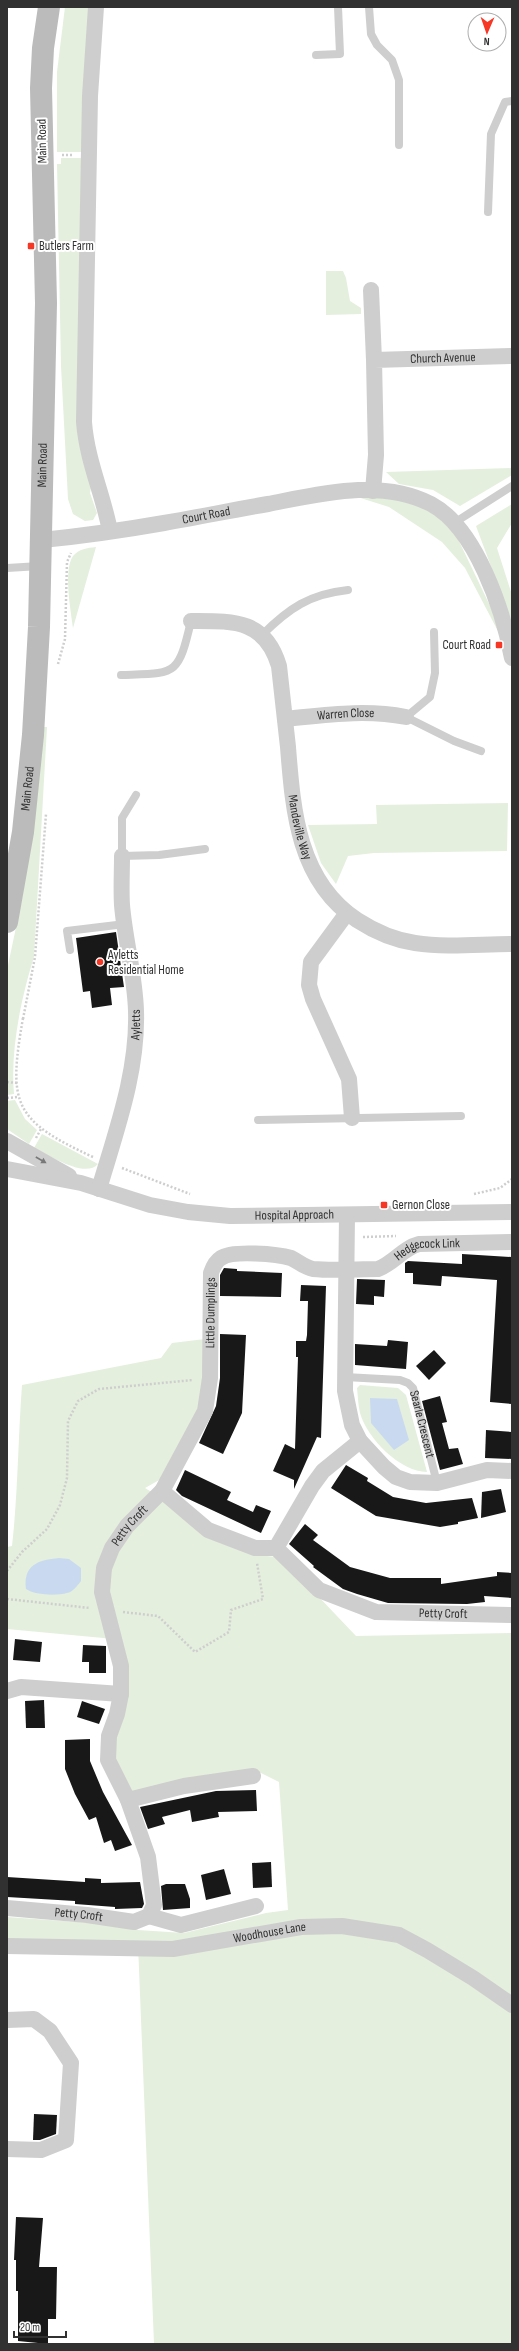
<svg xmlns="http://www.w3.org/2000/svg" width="519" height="2351" font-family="'Sofia Sans Condensed',sans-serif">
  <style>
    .green { fill: #e4efde }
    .water { fill: #c9daf0 }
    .building { fill: #181818 }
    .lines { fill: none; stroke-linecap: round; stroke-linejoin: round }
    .path { stroke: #cecece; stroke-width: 2.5; stroke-dasharray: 2 2; stroke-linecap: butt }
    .lane { stroke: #cecece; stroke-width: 8 }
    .street { stroke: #cecece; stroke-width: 16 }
    .secondary { stroke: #bbb; stroke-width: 22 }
    .oneway { fill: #787878 }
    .poi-dot { fill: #f63725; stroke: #fff; stroke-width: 1.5 }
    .labels { text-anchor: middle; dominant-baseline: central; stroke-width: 4; stroke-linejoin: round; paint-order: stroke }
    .street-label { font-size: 13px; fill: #313131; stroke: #fff }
    .poi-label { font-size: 13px; fill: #313131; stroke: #fff; text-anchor: start }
  </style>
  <rect width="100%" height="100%" fill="#fff"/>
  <g class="green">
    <polygon points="65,7 90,7 82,152 57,152 57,72"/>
    <polygon points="61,158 82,158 91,487 90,493 97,513 93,520 85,521 73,514 68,499 61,366 57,164 61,164"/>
    <polygon points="326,271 343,271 346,278 350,301 361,308 361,314 326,315"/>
    <polygon points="512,468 512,475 460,506 433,490 399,484 386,472"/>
    <polygon points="348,494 395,496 431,509 457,537 492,610 500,635 465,568 442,542 389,507"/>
    <polygon points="512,504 512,523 497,548 512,595 512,623 476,526"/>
    <path d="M96 547 73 628C71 611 63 570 73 556 79 549 87 548 96 547Z"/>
    <path d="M44 727H47L34 957C21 998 10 1051 14 1094L7 1095V970L22 899Z"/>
    <polygon points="508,803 507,851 374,853 348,856 336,884 321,863 308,825 377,824 376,805"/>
    <polygon points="15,1100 25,1119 37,1130 29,1144 7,1129 7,1101"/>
    <path d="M42 1134 98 1164C85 1179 49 1155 34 1148Z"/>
    <path d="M205 1339 202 1401 161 1479 145 1488 256 1555 277 1557 317 1595 356 1636 512 1633V2344H154L138 1944 7 1941V1917L133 1926 138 1930 184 1933 266 1913 288 1910 279 1782 257 1771 131 1793 114 1759V1639L7 1629V1547L12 1546C18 1493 18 1439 22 1385L161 1358 172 1343Z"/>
    <path d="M360 1385 398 1388 406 1395 427 1472C400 1472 367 1438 360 1413 358 1405 358 1396 357 1388Z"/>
  </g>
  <g class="water">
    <polygon points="370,1398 397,1399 409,1440 394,1450 371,1423"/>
    <path d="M59 1558 69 1559 81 1568V1581C77 1586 73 1592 67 1593 56 1596 34 1595 26 1589 23 1565 38 1560 59 1558Z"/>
  </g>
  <g class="building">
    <polygon points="116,932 124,987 110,988 112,1005 92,1008 90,991 83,992 76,938"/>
    <polygon points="462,1254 512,1257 512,1404 490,1402 497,1280 442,1276 441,1286 413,1284 413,1273 405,1273 405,1263 408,1261 462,1264"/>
    <polygon points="224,1268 237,1269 237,1271 282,1273 281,1297 220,1296 220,1275"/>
    <polygon points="357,1279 385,1280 384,1297 374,1296 374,1305 356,1304"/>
    <polygon points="301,1285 326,1286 321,1438 317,1437 294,1489 294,1480 273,1471 285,1444 295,1449 298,1357 296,1357 296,1341 306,1341 307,1335 308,1301 300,1301"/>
    <polygon points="220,1334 246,1335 242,1413 223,1454 199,1443 216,1406 220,1378"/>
    <polygon points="388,1340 408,1342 406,1369 355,1365 355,1344 387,1346"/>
    <polygon points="434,1350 446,1363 429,1380 416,1366"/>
    <polygon points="440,1396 447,1422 442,1423 449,1449 458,1448 463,1464 440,1470 422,1401"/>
    <polygon points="486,1430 512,1432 512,1459 485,1458"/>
    <polygon points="346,1465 368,1478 367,1481 393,1497 426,1503 472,1498 478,1518 458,1522 458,1524 440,1527 376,1516 331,1488"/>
    <polygon points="185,1470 231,1492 227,1500 253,1512 256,1505 271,1511 261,1533 182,1496 176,1490"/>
    <polygon points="501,1489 506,1512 481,1518 482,1492"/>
    <polygon points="305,1524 318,1535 313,1540 350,1567 390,1578 441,1578 441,1584 497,1576 497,1572 512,1573 512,1598 484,1596 485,1602 467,1604 388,1603 357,1594 343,1589 313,1567 314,1566 289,1544"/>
    <polygon points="15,1639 42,1642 40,1662 13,1660"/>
    <polygon points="83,1645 106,1646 106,1673 89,1673 89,1662 82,1662"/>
    <polygon points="44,1700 45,1728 26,1728 25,1701"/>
    <polygon points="82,1701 105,1709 99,1724 77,1717"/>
    <polygon points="90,1739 90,1761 103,1792 132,1845 115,1851 111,1840 104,1843 96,1817 89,1820 75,1794 65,1769 65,1740"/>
    <polygon points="256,1790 257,1811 218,1812 219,1817 192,1822 190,1810 162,1817 165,1824 148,1829 140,1807 216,1791"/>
    <polygon points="271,1862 272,1887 253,1888 252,1863"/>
    <polygon points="224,1869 231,1894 206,1900 201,1875"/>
    <polygon points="7,1877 85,1882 85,1878 101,1879 101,1883 140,1882 144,1904 142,1908 115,1909 115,1907 75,1904 75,1901 7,1897"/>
    <polygon points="166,1884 185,1884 190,1899 190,1908 163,1910 161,1886"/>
    <polygon points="34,2114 57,2115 56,2134 40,2140 33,2140"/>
    <polygon points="16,2217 43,2218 39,2267 57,2267 56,2319 48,2319 48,2344 18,2341 18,2291 16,2291 16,2260 14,2260"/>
  </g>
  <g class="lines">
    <g class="path">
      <polyline points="62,155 73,155"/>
      <polyline points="58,664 65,639 67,562 71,553"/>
      <path d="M23 1018C8 1104 13 1120 93 1157"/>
      <polyline points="23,1019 35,957 46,814"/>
      <polyline points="7,1082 17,1083"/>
      <polyline points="7,1098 18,1097"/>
      <polyline points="36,1138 41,1129"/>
      <polyline points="122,1168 190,1194"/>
      <polyline points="474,1194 500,1188 512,1179"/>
      <polyline points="363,1237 396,1236"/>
      <polyline points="7,1571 22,1552 47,1529 60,1505 67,1478 68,1421 78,1401 99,1389 193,1380"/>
      <polyline points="7,1599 90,1608"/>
      <polyline points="123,1612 158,1616 195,1652 229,1632 231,1610 263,1599 257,1563"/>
    </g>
    <g class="lane">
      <polyline points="369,7 371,34 377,45 392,60 399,80 399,145"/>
      <polyline points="316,55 340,54 338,7"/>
      <polyline points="488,212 491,134 505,102 512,101"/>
      <polyline points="454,523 512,486"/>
      <polyline points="7,568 40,566"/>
      <polyline points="434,632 435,673 430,697 406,717 454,741 481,751"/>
      <path d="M262 635C289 608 310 594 348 590"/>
      <path d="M121 675C176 673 178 677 191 621"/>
      <polyline points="136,795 122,818 122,856 159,855 205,849"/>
      <polyline points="70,950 67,931 125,924"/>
      <polyline points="258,1120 461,1116"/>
      <path id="s1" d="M345 1377 400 1380 408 1383 413 1388 437 1483"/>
    </g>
    <g class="street">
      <path d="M96 7 90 96 84 422C87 461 103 494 110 531"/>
      <polyline points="371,290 374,360"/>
      <path id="s2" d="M373 491 376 455 374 360 512 356"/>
      <path id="s3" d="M42 540C83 536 124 530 164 523 199 517 233 510 268 504 320 494 381 478 431 504 476 528 503 610 512 658"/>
      <path id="s4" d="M191 621C233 621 265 619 279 666 282 693 285 720 288 747 293 811 298 881 357 920 374 931 394 940 415 943 447 948 480 944 512 944"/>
      <path id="s5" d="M285 719C326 715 365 709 406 717"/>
      <polyline points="347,913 311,962 309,985 313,999 349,1079 352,1118"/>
      <polyline points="7,1141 69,1176"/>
      <path id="s6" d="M7 1169 81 1183 150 1205 188 1212 230 1216 512 1212"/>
      <path id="s7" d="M99 1189C116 1131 138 1072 136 1011 135 975 125 941 122 905 121 889 122 873 122 856"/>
      <polyline points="347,1215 345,1391 352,1425 360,1441 384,1467 396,1477 410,1482 437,1483 487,1470 512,1471"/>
      <path id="s8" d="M162 1491 208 1530 255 1548H276L319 1590 376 1612 512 1615"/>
      <polyline points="276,1548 312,1486 323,1471 360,1441"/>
      <polyline points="7,1691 21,1687 121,1694"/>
      <polyline points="128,1800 184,1786 253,1776"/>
      <path id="s9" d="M7 1908 87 1915 134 1922 149 1916 154 1905 148 1857 128 1800 108 1760 109 1736 117 1714 121 1694V1666L102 1592 104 1568 112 1548 127 1526 162 1491 205 1411 210 1378 211 1273C213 1267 216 1261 221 1258 232 1250 278 1254 291 1258 299 1262 304 1267 313 1269 334 1271 357 1269 378 1269 394 1263 403 1248 419 1244L512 1242"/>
      <polyline points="149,1916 181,1925 256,1906"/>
      <path id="s10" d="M7 1946 173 1949 301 1927 342 1926 399 1935 427 1950 473 1978 512 2005"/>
      <polyline points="7,2020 34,2019 50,2031 71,2063 66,2140 41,2150 7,2149"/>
    </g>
    <path class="secondary" id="s11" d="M7 922 23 832 33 735 39 627 46 303 41 88 43 48 49 7"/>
  </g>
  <defs><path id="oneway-solid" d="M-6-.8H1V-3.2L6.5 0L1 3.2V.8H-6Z"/></defs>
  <use class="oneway" href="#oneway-solid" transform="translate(41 1160) rotate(30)"/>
  <g class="poi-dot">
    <rect x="27" y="242" width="8" height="8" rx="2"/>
    <rect x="495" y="641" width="8" height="8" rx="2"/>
    <circle cx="100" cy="962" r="4"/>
    <rect x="380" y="1201" width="8" height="8" rx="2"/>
  </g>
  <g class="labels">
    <g class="street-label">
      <text transform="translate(42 141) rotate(-91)">Main Road</text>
      <text stroke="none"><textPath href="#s2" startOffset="200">Church Avenue</textPath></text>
      <text stroke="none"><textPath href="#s11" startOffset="459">Main Road</textPath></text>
      <text stroke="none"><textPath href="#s3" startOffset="166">Court Road</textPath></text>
      <text stroke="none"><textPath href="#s5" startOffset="61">Warren Close</textPath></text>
      <text stroke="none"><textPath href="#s11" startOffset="135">Main Road</textPath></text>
      <text stroke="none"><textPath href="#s4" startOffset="272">Mandeville Way</textPath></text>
      <text stroke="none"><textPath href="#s7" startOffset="169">Ayletts</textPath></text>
      <text stroke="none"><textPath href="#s6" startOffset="293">Hospital Approach</textPath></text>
      <text stroke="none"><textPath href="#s9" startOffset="1067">Hedgecock Link</textPath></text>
      <text stroke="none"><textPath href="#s9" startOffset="793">Little Dumplings</textPath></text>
      <text stroke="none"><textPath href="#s1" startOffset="108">Searle Crescent</textPath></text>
      <text stroke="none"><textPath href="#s9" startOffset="556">Petty Croft</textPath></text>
      <text stroke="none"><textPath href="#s8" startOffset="320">Petty Croft</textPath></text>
      <text stroke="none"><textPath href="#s9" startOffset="72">Petty Croft</textPath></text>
      <text stroke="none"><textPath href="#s10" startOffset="264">Woodhouse Lane</textPath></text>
    </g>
    <g class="poi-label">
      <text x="39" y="246">Butlers Farm</text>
      <text x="491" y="645" text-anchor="end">Court Road</text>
      <text x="108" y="955">Ayletts<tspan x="108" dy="15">Residential Home</tspan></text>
      <text x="392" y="1205">Gernon Close</text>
    </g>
  </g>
  <rect width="519" height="2351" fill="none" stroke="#313131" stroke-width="16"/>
  <g transform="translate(487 32) rotate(182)"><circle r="19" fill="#ffffff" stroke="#adadad"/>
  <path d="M0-3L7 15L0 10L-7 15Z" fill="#f63725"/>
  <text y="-6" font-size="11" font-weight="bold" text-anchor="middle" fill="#313131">N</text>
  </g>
  <path d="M14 2331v6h52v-6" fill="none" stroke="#313131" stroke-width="2"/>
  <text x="20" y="2331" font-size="12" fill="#313131" stroke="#ffffff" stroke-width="3" paint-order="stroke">20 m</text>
</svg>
